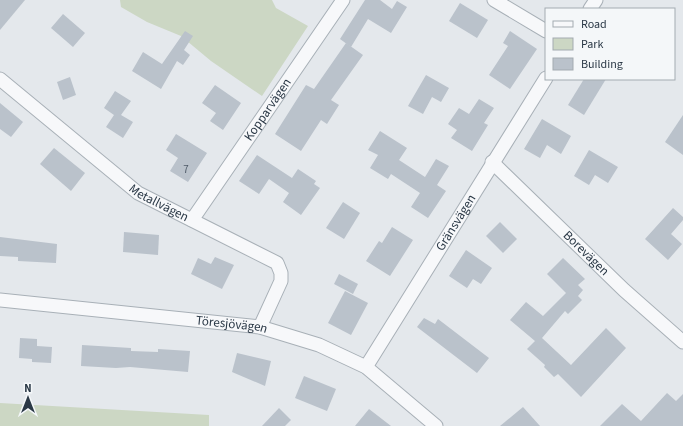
<svg xmlns="http://www.w3.org/2000/svg" width="683" height="426" font-family="'Source Sans 3',sans-serif">
  <style>
    .green { fill: #ccd7c4 }
    .building { fill: #bac2cb }
    .lines { fill: none; stroke-linecap: round; stroke-linejoin: round }
    .minor-casing { stroke: #a8b0b7; stroke-width: 15 }
    .minor { stroke: #f7f8fa; stroke-width: 13 }
    .labels { text-anchor: middle; dominant-baseline: central; stroke-width: 3; stroke-linejoin: round; paint-order: stroke }
    .number-label { font-size: 11px; fill: #4e5a67 }
    .street-label { font-size: 13px; fill: #2a3846; stroke: #f4f7f9 }
  </style>
  <rect width="100%" height="100%" fill="#e4e8ec"/>
  <g class="green">
    <polygon points="120,0 272,0 276,8 308,26 262,96 211,61 181,36 147,22 121,7"/>
    <polygon points="0,403 209,415 209,426 0,426"/>
  </g>
  <g class="building">
    <polygon points="0,0 25,0 0,30"/>
    <polygon points="365,0 380,0 392,9 397,1 407,7 391,33 368,19 351,47 340,39"/>
    <polygon points="460,3 488,20 477,38 449,21"/>
    <polygon points="63,14 85,33 73,47 51,28"/>
    <polygon points="185,31 193,36 184,50 190,55 183,65 177,61 161,89 132,71 143,52 162,64"/>
    <polygon points="510,31 537,49 510,89 489,75 508,46 503,43"/>
    <polygon points="346,43 363,55 331,100 339,105 327,124 321,120 301,151 275,134 306,85 314,89"/>
    <polygon points="426,75 449,88 441,102 432,97 423,114 408,106"/>
    <polygon points="70,77 76,95 63,100 57,82"/>
    <polygon points="584,79 606,79 584,115 568,105"/>
    <polygon points="215,85 241,103 223,130 210,121 216,113 202,103"/>
    <polygon points="115,91 131,101 121,115 133,122 123,138 106,127 114,115 104,108"/>
    <polygon points="479,99 494,108 484,123 488,125 472,151 451,138 457,130 448,124 459,108 469,114"/>
    <polygon points="0,103 23,122 11,137 0,129"/>
    <polygon points="683,115 683,155 665,142"/>
    <polygon points="542,119 571,136 561,154 547,145 540,158 524,149"/>
    <polygon points="380,131 407,148 399,160 425,177 436,159 449,166 437,185 446,191 428,218 411,207 420,193 391,174 388,179 370,168 378,155 368,150"/>
    <polygon points="176,134 207,153 188,182 170,171 178,158 166,150"/>
    <polygon points="54,148 85,173 71,191 40,164"/>
    <polygon points="589,150 618,167 608,183 595,175 589,185 574,176"/>
    <polygon points="257,155 292,178 298,169 316,181 314,184 320,188 301,215 283,202 289,193 269,179 259,194 239,181"/>
    <polygon points="343,202 360,213 344,239 326,228"/>
    <polygon points="673,208 683,217 683,220 671,234 682,244 668,260 645,239"/>
    <polygon points="500,222 517,239 503,253 486,236"/>
    <polygon points="392,227 413,240 390,276 366,261 379,241 382,243"/>
    <polygon points="124,232 159,235 158,255 123,252"/>
    <polygon points="0,237 57,244 56,263 18,261 18,257 0,256"/>
    <polygon points="466,250 492,268 481,284 473,279 467,288 449,276"/>
    <polygon points="215,257 234,265 222,289 191,274 198,258 211,264"/>
    <polygon points="563,258 585,279 578,285 583,290 578,296 582,300 568,314 565,311 542,338 571,365 606,328 626,348 581,397 558,374 554,377 544,367 545,365 527,349 535,341 510,320 526,302 543,316 566,293 547,274"/>
    <polygon points="339,274 358,284 353,294 334,284"/>
    <polygon points="345,291 368,303 351,335 328,323"/>
    <polygon points="424,318 435,324 438,319 489,358 477,373 417,327"/>
    <polygon points="20,338 37,339 37,346 52,347 51,363 32,362 32,359 19,358"/>
    <polygon points="82,345 131,348 131,351 158,352 158,349 190,351 188,372 130,367 116,368 81,366"/>
    <polygon points="237,353 271,361 265,386 232,372"/>
    <polygon points="304,376 336,389 327,411 295,398"/>
    <polygon points="667,393 676,401 683,394 683,426 600,426 622,404 641,421"/>
    <polygon points="523,407 540,426 500,426"/>
    <polygon points="279,408 291,420 285,426 262,426"/>
    <polygon points="369,409 391,426 355,426"/>
  </g>
  <g class="lines">
    <g class="minor-casing">
      <g id="minor">
        <polyline points="494,0 546,31"/>
        <polyline points="590,9 596,0"/>
        <path id="s1" d="M0 79 138 193 277 263 281 273V281L260 327"/>
        <path id="s2" d="M492 162 624 290 683 342"/>
        <path id="s3" d="M192 220 343 0"/>
        <path id="s4" d="M0 300 260 327 319 345 366 367 436 426"/>
        <path id="s5" d="M366 367 546 78"/>
      </g>
    </g>
    <use href="#minor" class="minor"/>
  </g>
  <g class="labels">
    <g class="number-label">
      <text x="186" y="169">7</text>
    </g>
    <g class="street-label">
      <text stroke="none"><textPath href="#s3" startOffset="134">Kopparvägen</textPath></text>
      <text stroke="none"><textPath href="#s1" startOffset="202">Metallvägen</textPath></text>
      <text stroke="none"><textPath href="#s5" startOffset="170">Gränsvägen</textPath></text>
      <text stroke="none"><textPath href="#s2" startOffset="131">Borevägen</textPath></text>
      <text stroke="none"><textPath href="#s4" startOffset="233">Töresjövägen</textPath></text>
    </g>
  </g>
  <rect x="545" y="8" width="130" height="72" fill="#f4f7f9" stroke="#a3abb1"/>
  <rect x="553" y="21" width="20" height="6" fill="#f7f8fa" stroke="#a3abb1"/>
  <text x="581" y="28" font-size="12" fill="#2a3846">Road</text>
  <rect x="553" y="38" width="20" height="12" fill="#ccd7c4" stroke="#a3abb1"/>
  <text x="581" y="48" font-size="12" fill="#2a3846">Park</text>
  <rect x="553" y="58" width="20" height="12" fill="#bac2cb" stroke="#a3abb1"/>
  <text x="581" y="68" font-size="12" fill="#2a3846">Building</text>
  <g transform="translate(28 398)" stroke="#f4f7f9" stroke-width="3" paint-order="stroke">
  <path d="M0-3L7 15L0 10L-7 15Z" fill="#2a3846"/>
  <text y="-6" font-size="11" font-weight="bold" text-anchor="middle" fill="#2a3846">N</text>
  </g>
</svg>
